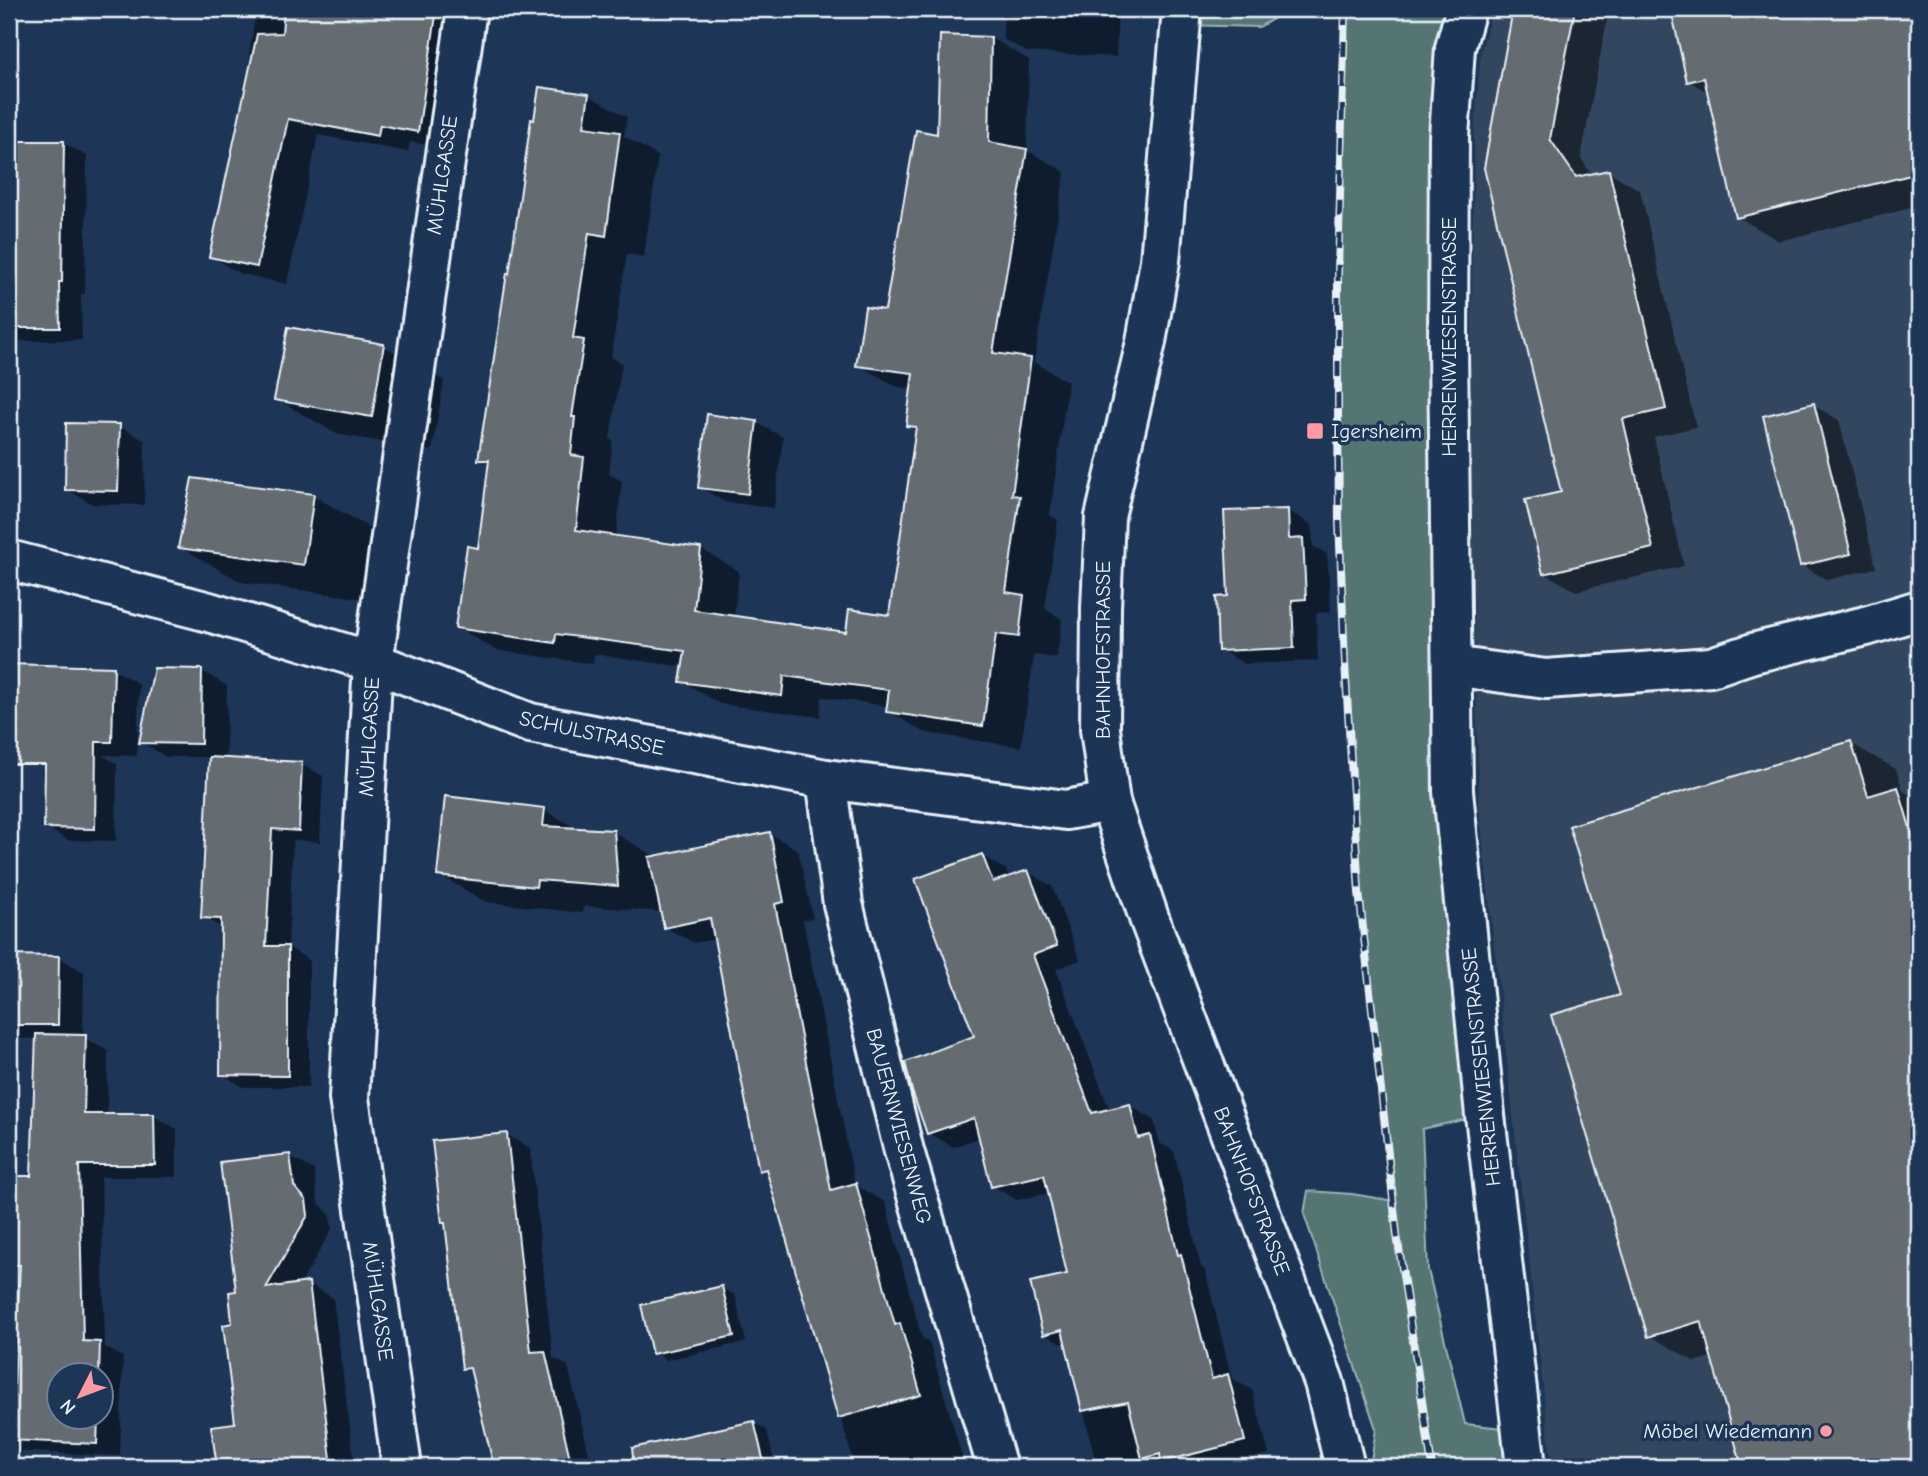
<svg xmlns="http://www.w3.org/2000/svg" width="1928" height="1476" font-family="'Comic Neue',sans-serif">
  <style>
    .built { fill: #33465f }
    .green { fill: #557472; stroke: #9eb2b5; stroke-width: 2 }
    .shadow { fill: #0007; fill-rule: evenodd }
    .building { fill: #656c71; stroke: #e8f1f8; stroke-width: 2 }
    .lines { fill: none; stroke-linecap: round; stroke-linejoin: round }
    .minor-casing { stroke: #e8f1f8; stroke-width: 44 }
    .minor { stroke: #1d3557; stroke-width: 38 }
    .rail-casing { stroke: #e8f1f8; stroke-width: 8 }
    .rail { stroke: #1d3557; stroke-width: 5; stroke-dasharray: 16; stroke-linecap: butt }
    .poi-dot { fill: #ff9aa2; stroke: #1d3557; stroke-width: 2.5 }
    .labels { text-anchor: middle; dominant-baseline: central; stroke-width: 7; stroke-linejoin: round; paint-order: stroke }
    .street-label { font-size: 21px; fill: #e8f1f8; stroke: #1d3557 }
    .poi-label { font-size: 21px; fill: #e8f1f8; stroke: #1d3557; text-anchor: start }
  </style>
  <rect width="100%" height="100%" fill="#1d3557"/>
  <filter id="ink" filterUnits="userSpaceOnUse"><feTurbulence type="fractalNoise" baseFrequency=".0143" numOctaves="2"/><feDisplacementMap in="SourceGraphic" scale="14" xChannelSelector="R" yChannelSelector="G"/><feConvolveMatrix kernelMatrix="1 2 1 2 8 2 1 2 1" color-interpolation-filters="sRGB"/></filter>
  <g filter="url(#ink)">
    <polygon class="built" points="1493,9 1919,9 1919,1467 1552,1467 1479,807 1470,450 1474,136 1481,51"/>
    <g class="green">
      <polygon points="1182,9 1290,9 1259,27 1181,25"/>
      <path d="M1345 9H1466L1448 345 1485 1115 1422 1129 1428 1270 1465 1424 1522 1430 1526 1467H1370L1376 1429 1304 1214 1308 1191 1352 1194 1394 1201C1382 1097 1367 994 1359 890 1336 598 1330 302 1345 9Z"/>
    </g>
    <g class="shadow">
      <polygon points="256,9 470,9 448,149 410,142 408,152 318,135 287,284 241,274 211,257 253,59 249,56"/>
      <polygon points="578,9 625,9 623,17"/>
      <polygon points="1004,9 1118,9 1116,57 1027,52 1003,39"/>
      <polygon points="1515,9 1609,9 1581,158 1592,176 1609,172 1640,190 1696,427 1654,437 1684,566 1576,591 1544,573 1563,493 1486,169"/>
      <polygon points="1673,9 1919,9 1919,206 1779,241 1738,217 1709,93 1689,81"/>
      <polygon points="991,38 1029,60 1027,150 1065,172 1034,362 1068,382 1050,515 1058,520 1045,609 1062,619 1057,658 1034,655 1021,747 926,733 887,711 888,706 822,697 820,717 720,704 682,681 684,667 594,654 593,664 495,650 457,627 480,550 490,464 480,459 588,95 627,117 624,136 658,156 644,257 627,254 611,357 622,363 610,439 613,441 609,474 622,481 616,537 701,549 739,571 734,617 847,634 891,617 918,431 907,425 913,389 897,387 858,365 887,312 938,136"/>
      <polygon points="9,143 64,143 87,156 85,294 81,294 82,340 9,341"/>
      <polygon points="384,346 444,381 432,451 337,434 276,399"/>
      <polygon points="1813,405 1839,420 1876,568 1827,580 1801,565"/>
      <polygon points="757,423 783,437 774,508 725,502 699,487"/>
      <polygon points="120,426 145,441 144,505 92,504 66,489"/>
      <polygon points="194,480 314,496 375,531 365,599 241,582 180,547"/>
      <polygon points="1287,510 1312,525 1313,546 1327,554 1331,612 1316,613 1318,661 1245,664 1220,650 1230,598"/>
      <polygon points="113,669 139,684 137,756 102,755 117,764 116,841 68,840 46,827"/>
      <polygon points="202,671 227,686 226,760 301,764 323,776 320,842 293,840 288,947 309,960 309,1087 243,1087 222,1074 222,928 203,917 210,757 166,757 141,742"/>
      <polygon points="1850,743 1896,769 1903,791 1919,801 1919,1467 1744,1467 1713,1356 1695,1362 1650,1336 1622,996"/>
      <polygon points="544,810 579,830 613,832 656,857 769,833 798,850 813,918 803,920 855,1185 885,1202 922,1338 929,1342 965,1467 855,1467 770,1175 761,1169 715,939 694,943 665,927 662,912 584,906 583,913 486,902 439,875"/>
      <polygon points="982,856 1006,870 1009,878 1027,872 1052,886 1080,960 1056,969 1110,1111 1130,1106 1154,1120 1159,1143 1174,1151 1201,1267 1205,1270 1232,1379 1252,1390 1269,1454 1218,1467 1097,1467 1068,1347 1044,1334 1069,1275 1050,1193 1017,1200 993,1186 981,1137 953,1147 929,1133 976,1037"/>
      <path d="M9 957H58L84 972 83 1037 108 1051 107 1116H153L177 1129V1177H101L105 1347 123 1357 120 1456 9 1451V1386H15L21 1278H9V1178H33L37 1039 9 1038ZM60 1374H102V1416H60Z"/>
      <polygon points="506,1134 530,1148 553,1358 568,1366 592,1467 496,1467 473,1373 464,1368"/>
      <polygon points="289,1156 314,1170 318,1202 330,1215 332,1229 300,1285 309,1284 333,1298 355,1467 219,1467 213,1428 237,1425 234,1325 238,1293"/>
      <polygon points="722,1288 735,1295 746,1342 666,1360 654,1352"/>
      <polygon points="754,1423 767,1430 775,1467 709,1467 702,1435"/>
    </g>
    <g class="building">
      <polygon points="284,9 437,9 418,132 380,125 378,136 288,119 257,267 209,257 257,34 282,33"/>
      <polygon points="1513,9 1575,9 1550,139 1576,177 1609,170 1666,409 1623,419 1653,548 1543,574 1525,500 1561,492 1484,168"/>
      <polygon points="1671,9 1919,9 1919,173 1736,218 1704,78 1687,82"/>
      <polygon points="940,35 991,37 989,142 1027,149 993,353 1031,358 1012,495 1020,496 1006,592 1024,595 1019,637 996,634 983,726 886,712 889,690 784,676 782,696 680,682 685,651 556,634 555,643 455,628 467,546 478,548 489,460 478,460 507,273 509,274 531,119 534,120 539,87 589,94 584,127 620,132 606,236 589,233 573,338 584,340 572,417 575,417 571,455 584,457 576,530 701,548 694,610 846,632 849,609 889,615 916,427 906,426 913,373 856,366 865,307 885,310 916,130 937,134"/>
      <polygon points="10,141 64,141 62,282 59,282 60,328 9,328"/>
      <polygon points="288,327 384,344 372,417 274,400"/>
      <polygon points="1814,403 1851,554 1800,566 1763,416"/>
      <polygon points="707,414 757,421 748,494 698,488"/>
      <polygon points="66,423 120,424 118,491 65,490"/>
      <polygon points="192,478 314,494 304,565 178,548"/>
      <polygon points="1288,509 1289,539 1303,538 1306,599 1292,600 1294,648 1218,651 1216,597 1228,596 1224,511"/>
      <polygon points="9,664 114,667 112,742 96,742 95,829 44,828 45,764 9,764"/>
      <polygon points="154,668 202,669 201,744 139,743"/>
      <polygon points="1851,741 1868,796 1898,787 1919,858 1919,1467 1742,1467 1701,1321 1648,1337 1551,1015 1620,995 1569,826"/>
      <polygon points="209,757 302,762 299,831 272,829 266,946 288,946 288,1076 220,1075 221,919 201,918"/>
      <polygon points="445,796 545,808 543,826 614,830 618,886 537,880 536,887 437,876"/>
      <polygon points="770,832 784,902 775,904 831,1190 856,1183 895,1325 900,1323 921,1395 838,1418 766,1169 759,1171 710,918 664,928 649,857"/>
      <polygon points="982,854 993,882 1028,870 1057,946 1033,955 1092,1113 1130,1104 1138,1138 1150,1135 1178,1255 1181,1254 1212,1379 1228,1374 1245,1441 1161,1462 1160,1454 1142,1459 1128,1402 1082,1411 1062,1330 1043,1335 1030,1282 1067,1274 1044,1175 991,1187 974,1118 927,1134 912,1091 905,1062 974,1036 915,879"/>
      <polygon points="9,955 59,956 58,1025 9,1025"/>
      <polygon points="36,1034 86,1035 84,1114 154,1114 155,1165 79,1165 83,1341 100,1342 99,1375 60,1375 60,1417 98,1417 97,1444 9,1440 9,1384 14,1384 20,1265 9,1265 9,1176 31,1176"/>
      <polygon points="507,1133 531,1352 545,1351 572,1467 494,1467 470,1368 462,1369 445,1223 442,1223 432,1141"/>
      <polygon points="290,1154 294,1186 306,1200 308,1215 266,1288 309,1282 332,1467 217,1467 211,1426 235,1423 223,1325 232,1323 229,1292 236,1291 220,1162"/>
      <polygon points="722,1286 734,1336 652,1354 641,1305"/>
      <polygon points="754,1421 765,1467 634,1467 632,1448"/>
    </g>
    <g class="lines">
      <g class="minor-casing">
        <g id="minor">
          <polyline points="1182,9 1160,261 1146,342 1105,517 1101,608 1100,729 1110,802 1149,918 1324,1382 1345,1467"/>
          <polyline points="1466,9 1455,48 1449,137 1448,345 1453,791 1485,1115 1526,1467"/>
          <polyline points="9,560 209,612 373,662 530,723 826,779 1066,810 1110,802"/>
          <polyline points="1452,666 1546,679 1711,667 1753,653 1866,626 1919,610"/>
          <polyline points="826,779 843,904 904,1151 997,1467"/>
          <polyline points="402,1467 349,1098 373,662 467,9"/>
        </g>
      </g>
      <use href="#minor" class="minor"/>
      <g class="rail-casing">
        <polyline id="rail" points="1345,9 1338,272 1338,412 1339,521 1345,663 1359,892 1397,1235 1432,1467"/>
      </g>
      <use href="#rail" class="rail"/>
    </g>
  </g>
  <g class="poi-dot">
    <rect x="1306" y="422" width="18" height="18" rx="3.5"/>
    <circle cx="1826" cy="1431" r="7"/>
  </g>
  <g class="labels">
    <g class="street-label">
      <text transform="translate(442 175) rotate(-82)">MÜHLGASSE</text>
      <text transform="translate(1449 337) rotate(-90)">HERRENWIESENSTRASSE</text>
      <text transform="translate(1103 650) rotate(-90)">BAHNHOFSTRASSE</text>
      <text transform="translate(592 733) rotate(12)">SCHULSTRASSE</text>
      <text transform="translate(369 737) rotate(-87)">MÜHLGASSE</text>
      <text transform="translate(1481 1067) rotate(-96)">HERRENWIESENSTRASSE</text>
      <text transform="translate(899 1126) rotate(75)">BAUERNWIESENWEG</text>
      <text transform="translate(1252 1191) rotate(69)">BAHNHOFSTRASSE</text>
      <text transform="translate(378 1301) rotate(82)">MÜHLGASSE</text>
    </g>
    <g class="poi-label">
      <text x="1331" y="431">Igersheim</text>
      <text x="1812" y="1431" text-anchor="end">Möbel Wiedemann</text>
    </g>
  </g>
  <rect width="1928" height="1476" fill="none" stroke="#1d3557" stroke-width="35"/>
  <rect x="18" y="18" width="1893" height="1441" fill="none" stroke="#e8f1f8" stroke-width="2.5" filter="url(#ink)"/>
  <g transform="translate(80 1396) rotate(228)"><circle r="33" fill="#1d3557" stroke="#6e8097" stroke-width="2"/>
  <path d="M0-5L12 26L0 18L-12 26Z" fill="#ff9aa2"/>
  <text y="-10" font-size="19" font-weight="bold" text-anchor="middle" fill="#e8f1f8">N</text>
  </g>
</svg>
